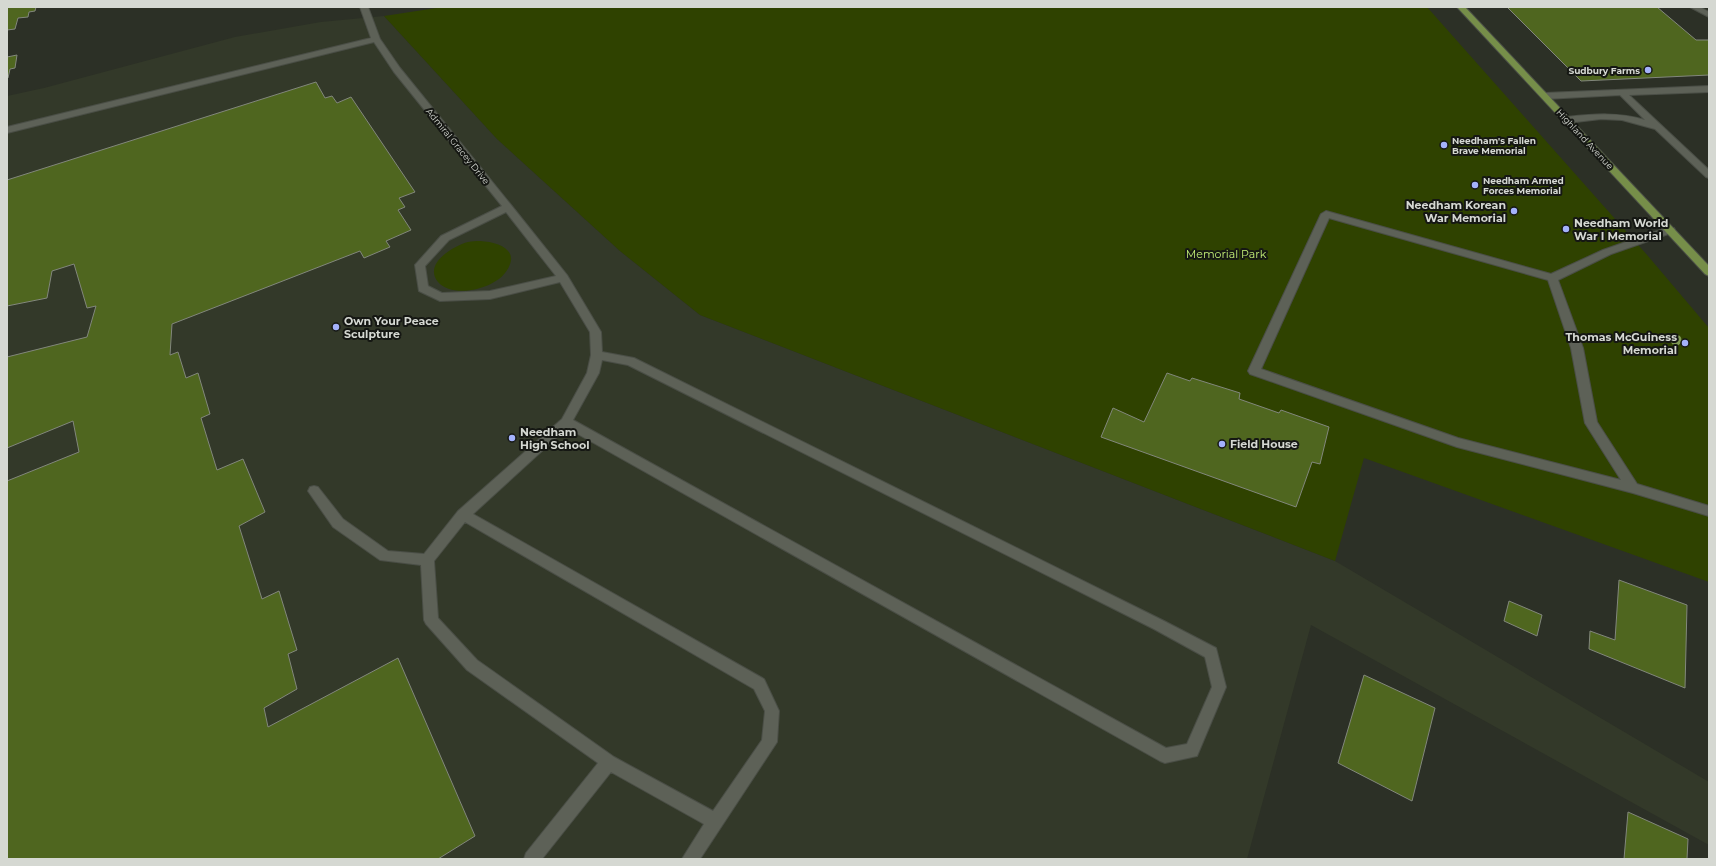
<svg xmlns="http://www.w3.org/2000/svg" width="1716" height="866" font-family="Montserrat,sans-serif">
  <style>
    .built { fill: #333929 }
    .green { fill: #2f4200 }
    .building { fill: #4f661f; stroke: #82877c }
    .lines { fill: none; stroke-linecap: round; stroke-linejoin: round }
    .minor-casing { stroke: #4a4e46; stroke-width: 2 }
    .major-casing { stroke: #4a4e46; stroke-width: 2 }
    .minor { fill: #5d6157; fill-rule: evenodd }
    .major { fill: #768e49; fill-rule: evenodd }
    .tree { fill: #7f9952 }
    .poi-dot { fill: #a4b2fc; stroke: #151713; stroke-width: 1.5 }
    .labels { text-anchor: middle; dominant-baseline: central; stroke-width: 4; stroke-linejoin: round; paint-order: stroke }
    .far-poi-label { font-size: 9px; font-weight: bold; fill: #d5d8d2; stroke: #151713; text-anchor: start }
    .far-street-label { font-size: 9px; fill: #d5d8d2; stroke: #151713 }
    .poi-label { font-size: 11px; font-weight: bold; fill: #d5d8d2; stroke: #151713; text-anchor: start }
    .park-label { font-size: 11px; fill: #c3ef76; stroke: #151713 }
  </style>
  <rect width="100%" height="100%" fill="#2c3026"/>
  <polygon class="built" points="384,16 497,139 620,251 700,315 1335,561 1709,782 1709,845 1311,625 1247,859 7,859 7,96 44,88 235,37 321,22"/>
  <g class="green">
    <polygon points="443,7 1427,7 1648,256 1709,328 1709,582 1364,458 1335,561 700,315 620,251 497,139 384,16"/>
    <path d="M480 241C500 242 522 251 505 273 493 289 453 299 438 282 423 264 453 246 468 242 472 241 476 241 480 241Z"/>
  </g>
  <g class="building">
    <polygon points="7,7 36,7 35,11 29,12 28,17 18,18 15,29 7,30"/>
    <polygon points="1507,7 1657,7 1696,40 1709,40 1709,75 1581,81"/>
    <polygon points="17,55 15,68 10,69 8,78 7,78 7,57"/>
    <polygon points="316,82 325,98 332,96 337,103 351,97 415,192 399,198 405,207 398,210 411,230 386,241 390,247 364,258 360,251 172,324 170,355 178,352 186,378 198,373 210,414 201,418 217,470 243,459 265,512 239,526 262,599 279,591 297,650 288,654 297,689 264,708 268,727 398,658 475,836 438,859 7,859 7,481 79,452 73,421 7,448 7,357 87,337 96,306 87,308 74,264 52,271 47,298 7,306 7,180"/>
    <polygon points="1167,373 1190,381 1192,378 1240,393 1239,399 1279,413 1281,410 1329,427 1320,464 1312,462 1296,507 1101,437 1113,408 1144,422"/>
    <polygon points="1619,580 1687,605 1685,688 1589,649 1590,631 1615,640"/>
    <polygon points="1509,601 1542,615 1537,636 1504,621"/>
    <polygon points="1364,675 1435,708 1412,801 1338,763"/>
    <polygon points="1628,812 1688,839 1687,859 1624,859"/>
  </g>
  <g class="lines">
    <g class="minor-casing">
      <g id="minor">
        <path d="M360 7H368L380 39 400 68 511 205 567 275 601 332 602 352 634 358 1164 621 1216 648 1226 687 1197 756 1165 763 1160 761 567 428 473 514 764 679 779 711 777 742 700 859H682L704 824 611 772 542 859H524L526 853 598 763 467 670 426 624 424 620 421 565 380 560 333 527 308 491 310 487 314 486 318 487 343 519 388 551 424 554 458 511 562 419 587 373 591 355 590 332 560 282 490 299 440 301 419 291 415 265 441 236 502 206 394 72 374 42 7 133V127L371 38ZM506 212 556 276 490 291 442 293 428 286 425 266 449 240ZM602 360 628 365 1154 629 1205 657 1212 687 1187 744 1166 748 573 420 599 373ZM465 522 754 689 765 711 762 740 713 811 614 757 477 660 438 618 434 561Z"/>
        <polygon points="1690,7 1700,7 1709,12 1709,17"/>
        <path d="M1709 86V92L1629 95 1709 170V178L1706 177 1655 129 1622 120 1601 119 1567 123 1563 120 1567 117C1594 114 1619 112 1645 120L1620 95 1545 99 1541 96 1545 93Z"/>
        <path d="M1326 211 1551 274 1603 250 1666 228H1674L1675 230 1674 232 1611 254 1558 280 1583 348 1597 422 1637 484 1709 506V516L1633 493 1457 447 1250 374 1248 371 1321 214ZM1329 218 1548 280 1571 348 1585 423 1621 480 1458 438 1261 369Z"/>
      </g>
    </g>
    <g class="major-casing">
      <polygon id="major" points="1457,7 1465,7 1709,266 1709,276 1705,274"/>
    </g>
    <use href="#minor" class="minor"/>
    <use href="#major" class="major"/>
  </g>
  <circle class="tree" cx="1676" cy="340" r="5.5"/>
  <g class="poi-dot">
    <circle cx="1648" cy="70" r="4"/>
    <circle cx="1444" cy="145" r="4"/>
    <circle cx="1475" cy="185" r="4"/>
    <circle cx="1514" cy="211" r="4"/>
    <circle cx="1566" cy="229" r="4"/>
    <circle cx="336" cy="327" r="4"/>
    <circle cx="1685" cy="343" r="4"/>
    <circle cx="512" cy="438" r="4"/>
    <circle cx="1222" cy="444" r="4"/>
  </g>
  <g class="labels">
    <g class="far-poi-label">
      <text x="1640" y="70" text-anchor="end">Sudbury Farms</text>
      <text x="1452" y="140">Needham's Fallen<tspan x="1452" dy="10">Brave Memorial</tspan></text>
      <text x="1483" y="180">Needham Armed<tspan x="1483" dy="10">Forces Memorial</tspan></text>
    </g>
    <g class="far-street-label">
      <text transform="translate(1585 139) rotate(47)">Highland Avenue</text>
      <text transform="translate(458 146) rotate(51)">Admiral Gracey Drive</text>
    </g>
    <g class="poi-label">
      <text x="1506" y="205" text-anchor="end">Needham Korean<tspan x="1506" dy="13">War Memorial</tspan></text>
      <text x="1574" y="223">Needham World<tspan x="1574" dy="13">War I Memorial</tspan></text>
      <text x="344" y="321">Own Your Peace<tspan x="344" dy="13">Sculpture</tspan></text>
      <text x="1677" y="337" text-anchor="end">Thomas McGuiness<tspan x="1677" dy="13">Memorial</tspan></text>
      <text x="520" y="432">Needham<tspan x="520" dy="13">High School</tspan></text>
      <text x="1230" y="444">Field House</text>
    </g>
    <g class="park-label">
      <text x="1226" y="254">Memorial Park</text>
    </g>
  </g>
  <rect width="1716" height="866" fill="none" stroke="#d5d8d2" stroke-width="16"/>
</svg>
